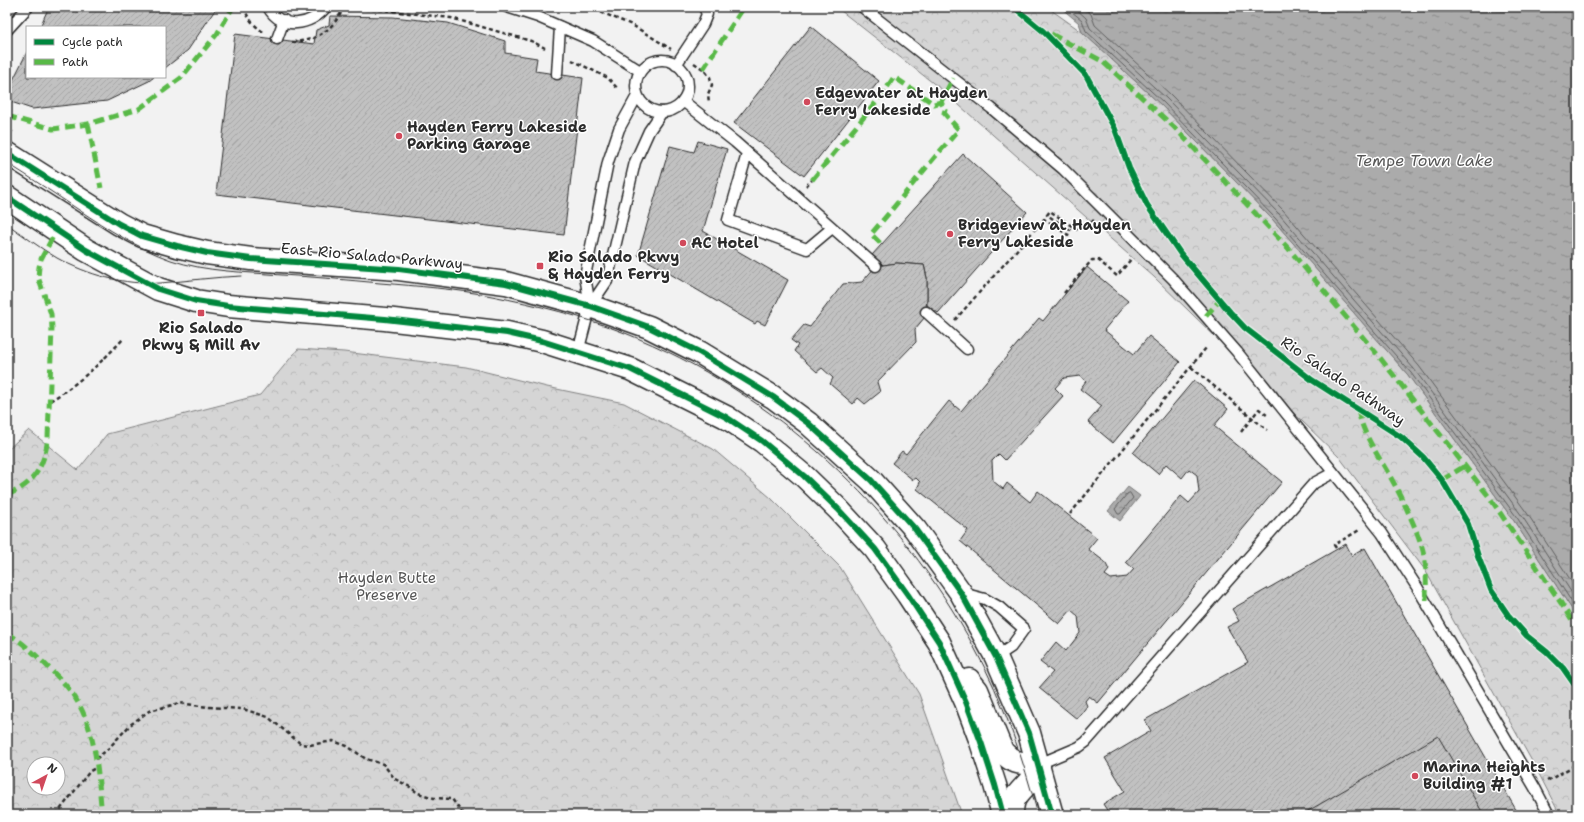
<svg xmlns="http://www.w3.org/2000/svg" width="1584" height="822" font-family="'Shantell Sans',sans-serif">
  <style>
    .park { fill: url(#park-crowns); stroke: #808080; fill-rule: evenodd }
    .water { fill: url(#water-ripples); stroke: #787878 }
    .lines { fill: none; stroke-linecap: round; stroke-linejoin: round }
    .shore { stroke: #5e5e5e; stroke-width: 1 }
    .building { fill: url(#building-hatch); stroke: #2b2b2b }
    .lane-casing { stroke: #2b2b2b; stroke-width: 13 }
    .secondary-casing { stroke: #2b2b2b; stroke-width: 25 }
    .path { stroke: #2b2b2b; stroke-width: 2.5; stroke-dasharray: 4 3; stroke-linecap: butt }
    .lane { stroke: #fff; stroke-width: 10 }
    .secondary { stroke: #fff; stroke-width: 22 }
    .tram { stroke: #2b2b2b; stroke-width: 1 }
    .quiet { stroke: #58b947; stroke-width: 5; stroke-dasharray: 10 5; stroke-linecap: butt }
    .cycleway-casing { stroke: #fff; stroke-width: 8 }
    .cycleway { stroke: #00873e; stroke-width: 6 }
    .poi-dot { fill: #d1495b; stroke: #fff; stroke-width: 1.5 }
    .labels { text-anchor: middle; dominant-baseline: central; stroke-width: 3; stroke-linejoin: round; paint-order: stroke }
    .poi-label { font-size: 15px; font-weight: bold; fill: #2b2b2b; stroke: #fff; text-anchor: start }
    .street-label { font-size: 15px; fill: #2b2b2b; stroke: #fff }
    .park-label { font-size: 15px; fill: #565656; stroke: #fff }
    .water-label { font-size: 16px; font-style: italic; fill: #585858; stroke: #fff }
  </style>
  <defs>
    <pattern id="park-crowns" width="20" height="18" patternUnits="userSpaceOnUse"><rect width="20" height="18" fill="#d5d5d5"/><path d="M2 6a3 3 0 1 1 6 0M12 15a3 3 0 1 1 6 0" fill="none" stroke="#b7b7b7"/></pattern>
    <pattern id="water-ripples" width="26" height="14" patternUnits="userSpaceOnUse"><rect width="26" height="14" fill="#ababab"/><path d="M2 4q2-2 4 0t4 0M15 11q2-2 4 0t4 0" fill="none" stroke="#8b8b8b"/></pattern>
    <pattern id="building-hatch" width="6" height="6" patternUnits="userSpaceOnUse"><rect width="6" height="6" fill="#c1c1c1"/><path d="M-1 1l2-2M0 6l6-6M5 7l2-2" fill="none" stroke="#a6a6a6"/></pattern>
  </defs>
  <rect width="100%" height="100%" fill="#f2f2f2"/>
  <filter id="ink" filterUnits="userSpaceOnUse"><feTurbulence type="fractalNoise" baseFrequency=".025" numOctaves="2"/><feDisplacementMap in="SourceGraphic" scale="8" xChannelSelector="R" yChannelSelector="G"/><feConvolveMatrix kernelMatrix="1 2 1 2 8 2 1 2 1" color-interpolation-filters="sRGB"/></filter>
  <g filter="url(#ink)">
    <g class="park">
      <polygon points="836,7 1047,7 1082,32 1161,105 1273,220 1408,375 1514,521 1577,617 1577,815 1560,815 1538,772 1425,570 1340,458 1154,277 942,90"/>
      <path d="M298 349 344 352 466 367 547 387 624 403 713 449 771 498 840 567 919 694 962 815H7V450L29 430 78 470 107 434 260 395ZM34 764H58V788H34Z"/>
    </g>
    <g class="water">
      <polygon points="1060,7 1577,7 1577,617 1514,521 1408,375 1273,220 1161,105 1082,32 1079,23"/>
      <polygon points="1128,487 1140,496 1120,521 1108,511"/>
    </g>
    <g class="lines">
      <g class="shore">
        <polyline points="1066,7 1082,20 1086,31 1163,102 1275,218 1411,373 1518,519 1577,610"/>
        <polyline points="1074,7 1086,18 1090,28 1167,99 1279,214 1414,369 1522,516 1577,601"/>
        <polyline points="1083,7 1091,14 1095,25 1171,95 1283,210 1419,366 1527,513 1577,590"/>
        <polygon points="1130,493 1133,498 1120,514 1118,514 1115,509 1127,494"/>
      </g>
    </g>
    <g class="building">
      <polygon points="53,7 217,7 188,50 165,68 165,27 40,27 47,11"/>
      <polygon points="330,16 393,17 448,23 505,41 505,53 537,58 535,71 583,78 564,235 216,194 235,34 314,44 316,30 329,25"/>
      <polygon points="811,26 879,81 804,176 734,123"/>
      <polygon points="27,52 27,77 154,77 149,81 107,101 32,109 11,102 12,82"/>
      <polygon points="698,141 727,149 703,231 788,280 765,325 757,321 755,324 638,255 670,146 694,152"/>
      <polygon points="963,154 1027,212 938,313 927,305 927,278 924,265 897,263 883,265 872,255"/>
      <polygon points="897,263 924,265 927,278 927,299 925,317 915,329 916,342 877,382 880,392 865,404 858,398 853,404 830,384 833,378 822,368 817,372 794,351 798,345 791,340 804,325 810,327 843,284 862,282 876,266"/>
      <polygon points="1087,267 1128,301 1104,330 1134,354 1149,336 1180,362 1113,443 1088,422 1102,406 1080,389 1086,381 1080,376 1064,378 1055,388 1063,396 1005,460 999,454 992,461 993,481 1003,489 1007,483 1030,502 1038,491 1097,538 1088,549 1105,562 1109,570 1105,575 1111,579 1127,577 1134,569 1126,562 1181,496 1189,503 1199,492 1197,475 1189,469 1182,478 1166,464 1158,474 1133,453 1194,380 1228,409 1214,426 1282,482 1098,703 1089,696 1085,701 1087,706 1077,719 1039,688 1053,672 1040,662 1056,642 1066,651 1080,633 1078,616 1071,610 1059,624 960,541 968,530 917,489 920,482 916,478 913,480 892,463 902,451 906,454 949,401 961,411 1039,318 1043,321"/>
      <polygon points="1346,544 1352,556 1365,548 1519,815 1110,815 1103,804 1125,791 1105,758 1151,731 1145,720 1248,662 1227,627 1239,621 1232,609"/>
      <polygon points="1438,736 1484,815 1301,815"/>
    </g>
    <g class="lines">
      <g class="lane-casing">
        <g id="lane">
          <path d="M268 7C281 31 311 26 326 7"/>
          <polyline points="507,7 538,17 593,41 640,71"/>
          <polyline points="862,7 991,108 1063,169 1173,279 1237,352 1382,533 1417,587 1535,788 1549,815"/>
          <polyline points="7,30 28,7"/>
          <polyline points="277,39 284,20"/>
          <circle cx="662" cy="86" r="26"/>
          <polyline points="676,65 703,24 707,14 704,7"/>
          <polyline points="557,74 560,27"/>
          <polyline points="683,101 735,142 876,266"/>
          <polyline points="747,154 728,220 807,249 832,228"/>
          <polyline points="590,306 585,276 608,162 619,129 637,96"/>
          <polyline points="926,312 967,349"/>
          <polyline points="578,352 590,306 607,281 635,162 649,131 662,112"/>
          <polyline points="962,593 985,599 999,607 1024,629 1011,647 996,657"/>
          <polyline points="1039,764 1079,747 1086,742 1314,483 1333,473"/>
        </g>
      </g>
      <g class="secondary-casing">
        <g id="secondary">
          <polyline points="7,153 119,224 142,236 177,246 207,253 251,259 399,269 506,283 590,306 649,327 699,352 773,397 808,423 871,480 915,529 961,593 996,657 1029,733 1052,815"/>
          <polyline points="7,197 86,250 158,289 196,301 228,306 385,319 507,333 542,341 630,369 726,417 762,441 804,476 838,509 875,549 908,595 939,642 966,702 981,742 995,785 1003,815"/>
          <path d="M969 680 977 690 1002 751C1014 765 1021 763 1039 764"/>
          <path d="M1012 815C1012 797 1017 795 1028 783 1032 778 1035 770 1039 764"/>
        </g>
      </g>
      <g class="path">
        <path d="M244 7C247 18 255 27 265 33"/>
        <polyline points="588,7 632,25 671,49"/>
        <polyline points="344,8 383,10 451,18 531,41 545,48"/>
        <path d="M292 42C317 41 333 30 344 7"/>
        <polyline points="572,60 608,78 618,89"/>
        <polyline points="694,63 703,69 710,77 712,85 708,94 709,103"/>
        <polyline points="7,128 13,132"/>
        <polyline points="806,186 812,180"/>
        <polyline points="1064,293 1092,260 1098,260 1117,276 1132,258"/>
        <polyline points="955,320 1044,219 1068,235 1070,230 1047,215 1050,211 1076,229 1080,227 1085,229 1094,220"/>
        <polyline points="1191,367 1267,430"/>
        <path d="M50 401C79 383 101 363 124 338"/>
        <polyline points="1241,432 1259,409 1268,416"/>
        <polyline points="1070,514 1206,348"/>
        <polyline points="1336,548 1334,545 1361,529"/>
        <polyline points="96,759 107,750 130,725 149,711 180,703 207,707 243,709 268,717 301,744 310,745 333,741 347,746 366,759 383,764 395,779 410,787 418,793 434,798 452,799 462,813 466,815"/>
        <polyline points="1547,781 1577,764"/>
        <polyline points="56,815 90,771 97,767"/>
      </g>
      <use href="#lane" class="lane"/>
      <use href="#secondary" class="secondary"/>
      <g class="tram">
        <path d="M7 163C31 178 55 194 79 210 108 229 137 248 171 260 206 272 245 272 282 275 315 277 348 280 380 283 418 286 455 289 492 296 537 305 582 316 625 333 774 392 899 508 975 649 1003 700 1023 758 1038 815"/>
        <path d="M7 224C23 235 40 248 57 258 88 275 124 285 160 283 187 281 214 277 242 276"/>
      </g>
      <g class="quiet">
        <polyline points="1051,34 1102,61 1174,127 1288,248 1377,354 1490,498 1561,603 1577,629"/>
        <polyline points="703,69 744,7"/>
        <polyline points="7,116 53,129 88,124 139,109 181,78 217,34 233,7"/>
        <polyline points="88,124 101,188"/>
        <polyline points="812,180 882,95 894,77 934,104 941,102"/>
        <path d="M880 243 871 234C901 200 928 163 959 130L944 113 945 110 941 102 953 78"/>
        <polyline points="1206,316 1220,300"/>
        <path d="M1358 410C1363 435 1378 455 1391 478 1401 496 1424 542 1425 562 1427 576 1426 589 1426 602"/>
        <polyline points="1442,480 1465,466"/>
        <path d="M7 495C35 484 44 466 48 438L52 328 51 314 38 277 39 267 41 259 56 231"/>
        <path d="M7 633C21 641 34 653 45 664 57 676 69 687 77 701 97 734 98 778 102 815"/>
      </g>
      <g class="cycleway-casing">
        <g id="cycleway">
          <polyline points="1014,7 1043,31 1086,75 1115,129 1129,168 1147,205 1180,253 1230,312 1245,328 1312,380 1401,437 1423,457 1442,480 1468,524 1478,556 1491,590 1508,615 1527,636 1547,652 1563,668 1577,688"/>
          <polyline points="7,153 119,224 142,236 177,246 207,253 251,259 399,269 506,283 590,306 649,327 699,352 773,397 808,423 871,480 915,529 961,593 996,657 1029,733 1052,815"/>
          <polyline points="7,197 86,250 158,289 196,301 228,306 385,319 507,333 542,341 630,369 726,417 762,441 804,476 838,509 875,549 908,595 939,642 966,702 981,742 995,785 1003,815"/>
        </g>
      </g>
      <use href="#cycleway" class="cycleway"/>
    </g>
  </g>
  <g class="poi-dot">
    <circle cx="807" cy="102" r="4"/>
    <circle cx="399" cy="136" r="4"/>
    <circle cx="950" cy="234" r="4"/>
    <circle cx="683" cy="243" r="4"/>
    <rect x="536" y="262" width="8" height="8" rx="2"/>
    <rect x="197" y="309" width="8" height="8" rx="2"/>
    <circle cx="1415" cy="776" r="4"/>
  </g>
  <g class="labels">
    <g class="poi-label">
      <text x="815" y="93">Edgewater at Hayden<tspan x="815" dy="17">Ferry Lakeside</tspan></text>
      <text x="407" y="127">Hayden Ferry Lakeside<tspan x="407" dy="17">Parking Garage</tspan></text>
      <text x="958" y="225">Bridgeview at Hayden<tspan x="958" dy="17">Ferry Lakeside</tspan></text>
      <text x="691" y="243">AC Hotel</text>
      <text x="548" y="257">Rio Salado Pkwy<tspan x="548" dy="17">&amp; Hayden Ferry</tspan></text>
      <text x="201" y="328" text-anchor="middle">Rio Salado<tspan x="201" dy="17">Pkwy &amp; Mill Av</tspan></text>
      <text x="1423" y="767">Marina Heights<tspan x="1423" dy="17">Building #1</tspan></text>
    </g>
    <g class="street-label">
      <text transform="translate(372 256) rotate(5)">East Rio Salado Parkway</text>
      <text transform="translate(1343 381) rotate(34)">Rio Salado Pathway</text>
    </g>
    <g class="park-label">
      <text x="387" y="578">Hayden Butte<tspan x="387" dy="17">Preserve</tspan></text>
    </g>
    <g class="water-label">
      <text x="1424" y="160">Tempe Town Lake</text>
    </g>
  </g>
  <rect width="1584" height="822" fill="none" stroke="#fff" stroke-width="24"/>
  <rect x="12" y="12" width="1560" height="798" fill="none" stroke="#2b2b2b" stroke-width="1.5" filter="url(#ink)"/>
  <rect x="26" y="26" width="140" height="52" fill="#ffffff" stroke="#aaaaaa"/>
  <rect x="34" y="39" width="20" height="6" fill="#00873e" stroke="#aaaaaa"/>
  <text x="62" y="46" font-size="12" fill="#2b2b2b">Cycle path</text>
  <rect x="34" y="59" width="20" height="6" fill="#58b947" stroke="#aaaaaa"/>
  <text x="62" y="66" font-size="12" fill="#2b2b2b">Path</text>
  <g transform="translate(46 776) rotate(40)"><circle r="19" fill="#ffffff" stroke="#aaaaaa"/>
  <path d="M0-3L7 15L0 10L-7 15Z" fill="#d1495b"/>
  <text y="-6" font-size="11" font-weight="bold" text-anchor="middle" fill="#2b2b2b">N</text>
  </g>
</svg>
